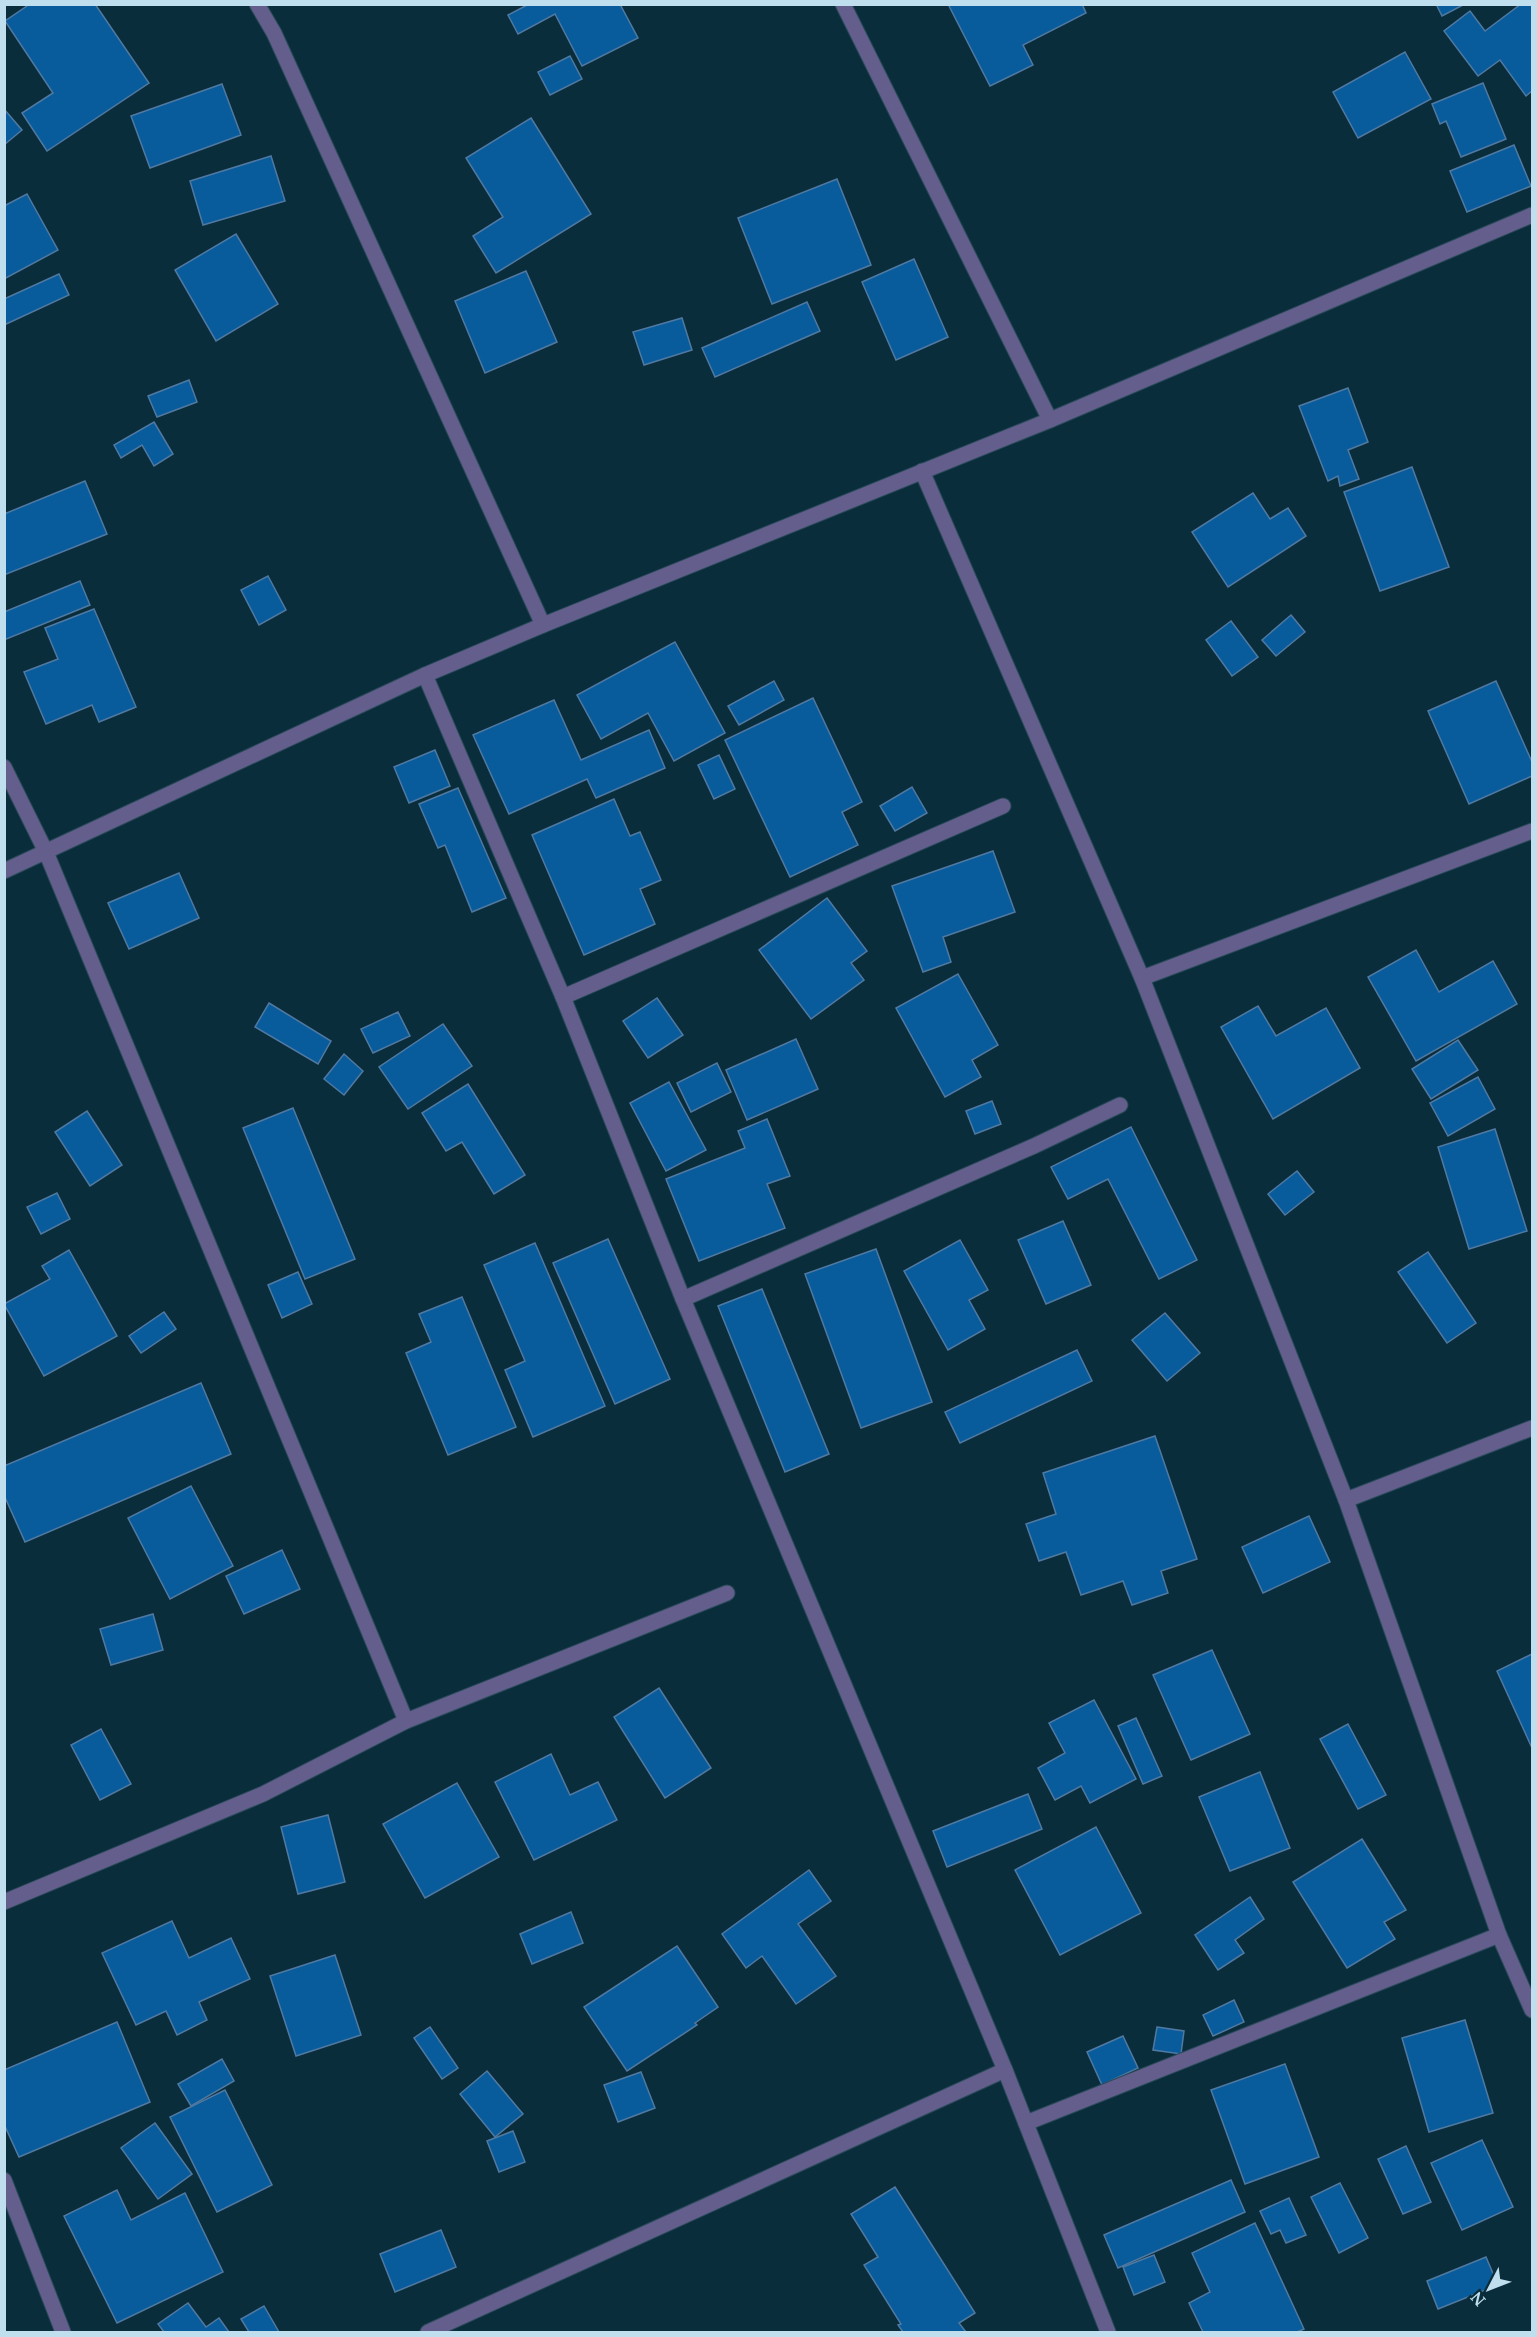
<svg xmlns="http://www.w3.org/2000/svg" width="1537" height="2337" font-family="'Noto Serif',serif">
  <style>
    .building { fill: #085c9c; stroke: #5079a2; stroke-width: 1.5 }
    .lines { fill: none; stroke-linecap: round; stroke-linejoin: round }
    .minor-casing { stroke: #274958; stroke-width: 17 }
    .minor { stroke: #635e8b; stroke-width: 15 }
  </style>
  <rect width="100%" height="100%" fill="#0a2d3b"/>
  <g class="building">
    <polygon points="30,4 95,4 149,83 47,151 22,113 53,93 5,21"/>
    <polygon points="529,4 624,4 621,6 638,38 582,66 555,14 518,34 508,15"/>
    <polygon points="948,4 1082,4 1086,13 1023,45 1033,65 990,86"/>
    <polygon points="1436,4 1463,4 1463,5 1442,16"/>
    <polygon points="1521,4 1532,4 1532,91 1526,96 1500,60 1478,76 1444,31 1470,11 1485,31"/>
    <polygon points="1405,52 1431,99 1358,138 1333,92"/>
    <polygon points="570,56 582,79 550,95 538,72"/>
    <polygon points="1483,83 1506,139 1461,157 1446,121 1440,124 1432,104"/>
    <polygon points="222,84 241,135 150,168 131,116"/>
    <polygon points="4,109 22,130 4,145"/>
    <polygon points="531,118 591,214 496,273 473,236 503,217 466,158"/>
    <polygon points="1514,145 1531,186 1467,212 1450,171"/>
    <polygon points="271,156 285,201 203,225 190,181"/>
    <polygon points="837,179 871,265 772,304 738,218"/>
    <polygon points="27,194 58,250 4,279 4,206"/>
    <polygon points="236,234 278,304 216,341 175,270"/>
    <polygon points="914,259 948,337 896,360 862,282"/>
    <polygon points="526,271 557,342 485,373 455,301"/>
    <polygon points="59,274 69,295 4,325 4,299"/>
    <polygon points="807,302 820,331 715,377 702,348"/>
    <polygon points="682,318 692,350 644,365 633,332"/>
    <polygon points="189,380 197,402 157,417 148,396"/>
    <polygon points="1348,388 1368,442 1348,450 1359,479 1340,486 1338,476 1328,481 1299,406"/>
    <polygon points="154,422 173,454 154,466 142,445 121,458 114,445"/>
    <polygon points="1412,467 1449,567 1380,591 1344,492"/>
    <polygon points="85,481 107,534 4,575 4,514"/>
    <polygon points="1253,493 1270,519 1288,508 1306,536 1228,587 1192,532"/>
    <polygon points="268,576 286,610 259,625 241,590"/>
    <polygon points="80,581 90,605 4,640 4,612"/>
    <polygon points="94,609 136,707 99,722 92,705 46,724 24,672 58,659 45,628"/>
    <polygon points="1291,615 1305,632 1276,656 1262,640"/>
    <polygon points="1231,621 1258,657 1232,676 1206,640"/>
    <polygon points="675,642 725,733 674,761 648,713 601,739 577,695"/>
    <polygon points="774,681 784,700 739,725 728,706"/>
    <polygon points="1496,681 1532,762 1532,776 1469,804 1428,711"/>
    <polygon points="813,698 862,802 842,812 858,845 790,877 725,740"/>
    <polygon points="554,700 581,760 649,730 665,768 596,798 587,779 509,814 473,735"/>
    <polygon points="435,750 450,786 409,803 394,767"/>
    <polygon points="719,755 735,789 714,799 698,765"/>
    <polygon points="912,787 927,813 895,831 880,806"/>
    <polygon points="458,788 506,898 472,912 445,845 438,848 419,804"/>
    <polygon points="614,799 630,836 640,832 661,880 640,889 655,924 584,955 532,835"/>
    <polygon points="993,851 1015,912 943,937 951,962 923,972 892,886"/>
    <polygon points="179,873 199,918 129,949 108,903"/>
    <polygon points="827,898 867,951 851,963 864,980 811,1019 759,950"/>
    <polygon points="1416,950 1439,992 1493,961 1517,1004 1416,1061 1368,977"/>
    <polygon points="958,974 998,1045 972,1060 981,1077 945,1097 896,1008"/>
    <polygon points="657,998 683,1035 648,1058 623,1021"/>
    <polygon points="269,1003 331,1041 318,1064 255,1027"/>
    <polygon points="1258,1006 1276,1036 1326,1008 1360,1068 1273,1119 1221,1027"/>
    <polygon points="398,1012 410,1036 373,1053 361,1029"/>
    <polygon points="443,1024 472,1066 408,1109 379,1067"/>
    <polygon points="796,1039 818,1089 747,1120 726,1070"/>
    <polygon points="1458,1040 1478,1070 1431,1099 1412,1069"/>
    <polygon points="344,1054 363,1071 344,1095 324,1079"/>
    <polygon points="717,1063 731,1092 691,1112 677,1083"/>
    <polygon points="1478,1077 1495,1109 1448,1136 1430,1103"/>
    <polygon points="669,1082 706,1150 666,1171 630,1103"/>
    <polygon points="468,1084 525,1175 494,1194 462,1142 446,1151 422,1113"/>
    <polygon points="992,1101 1001,1124 975,1134 966,1111"/>
    <polygon points="293,1108 355,1259 305,1279 243,1128"/>
    <polygon points="87,1111 122,1165 90,1186 55,1132"/>
    <polygon points="767,1119 790,1176 767,1184 785,1228 699,1261 666,1179 745,1148 738,1131"/>
    <polygon points="1131,1127 1197,1260 1159,1279 1108,1179 1068,1199 1051,1167"/>
    <polygon points="1495,1129 1527,1231 1469,1249 1438,1147"/>
    <polygon points="1297,1171 1314,1192 1285,1215 1268,1194"/>
    <polygon points="57,1193 70,1219 41,1234 27,1207"/>
    <polygon points="1063,1221 1091,1285 1046,1304 1018,1240"/>
    <polygon points="608,1239 670,1379 615,1404 553,1263"/>
    <polygon points="960,1240 988,1290 969,1300 985,1329 948,1350 904,1271"/>
    <polygon points="535,1243 605,1406 533,1437 505,1370 525,1361 484,1265"/>
    <polygon points="876,1249 932,1402 861,1428 805,1274"/>
    <polygon points="69,1250 117,1336 44,1376 4,1304 50,1279 42,1266"/>
    <polygon points="1428,1252 1476,1323 1447,1343 1398,1272"/>
    <polygon points="298,1272 312,1304 282,1318 268,1285"/>
    <polygon points="762,1289 829,1454 785,1472 718,1306"/>
    <polygon points="462,1297 516,1427 448,1455 406,1353 431,1342 419,1314"/>
    <polygon points="164,1312 176,1329 141,1353 129,1336"/>
    <polygon points="1165,1313 1200,1353 1167,1381 1132,1340"/>
    <polygon points="1077,1350 1092,1381 960,1443 945,1412"/>
    <polygon points="201,1383 231,1454 25,1542 4,1495 4,1466"/>
    <polygon points="1155,1436 1197,1559 1161,1571 1168,1593 1132,1605 1123,1581 1081,1595 1066,1552 1039,1561 1026,1524 1056,1514 1043,1473"/>
    <polygon points="191,1486 233,1566 170,1599 128,1518"/>
    <polygon points="1309,1516 1330,1562 1263,1593 1242,1547"/>
    <polygon points="282,1550 300,1589 244,1614 226,1576"/>
    <polygon points="153,1614 163,1650 111,1665 100,1629"/>
    <polygon points="1212,1650 1250,1734 1191,1760 1153,1675"/>
    <polygon points="1532,1654 1532,1748 1497,1671"/>
    <polygon points="659,1688 711,1768 665,1798 614,1717"/>
    <polygon points="1094,1700 1136,1779 1090,1803 1081,1786 1055,1800 1038,1768 1065,1753 1049,1723"/>
    <polygon points="1136,1718 1162,1776 1143,1784 1118,1726"/>
    <polygon points="1348,1724 1386,1795 1358,1809 1320,1739"/>
    <polygon points="101,1729 131,1784 100,1800 71,1745"/>
    <polygon points="551,1754 570,1795 598,1782 617,1820 534,1860 495,1782"/>
    <polygon points="1260,1772 1290,1848 1230,1871 1199,1797"/>
    <polygon points="457,1783 499,1857 425,1898 383,1824"/>
    <polygon points="1028,1794 1042,1829 947,1867 933,1831"/>
    <polygon points="328,1815 345,1882 298,1894 281,1827"/>
    <polygon points="1096,1827 1141,1913 1060,1955 1015,1870"/>
    <polygon points="1362,1839 1406,1910 1384,1922 1395,1939 1347,1968 1293,1882"/>
    <polygon points="809,1870 831,1901 798,1924 836,1976 796,2004 762,1956 746,1968 722,1934"/>
    <polygon points="1250,1897 1264,1919 1235,1940 1244,1953 1218,1970 1195,1935"/>
    <polygon points="571,1912 583,1943 532,1964 520,1934"/>
    <polygon points="172,1921 189,1958 231,1938 250,1979 199,2002 207,2020 177,2035 166,2011 136,2025 102,1953"/>
    <polygon points="677,1946 718,2007 695,2023 697,2025 627,2071 584,2007"/>
    <polygon points="335,1955 361,2035 296,2056 270,1976"/>
    <polygon points="1234,2000 1244,2022 1213,2036 1203,2015"/>
    <polygon points="1465,2020 1493,2113 1429,2132 1402,2038"/>
    <polygon points="117,2022 150,2102 19,2157 4,2124 4,2070"/>
    <polygon points="430,2027 458,2068 442,2079 414,2038"/>
    <polygon points="1157,2027 1184,2031 1181,2054 1153,2050"/>
    <polygon points="1123,2036 1138,2068 1102,2085 1087,2052"/>
    <polygon points="222,2059 234,2081 191,2106 178,2084"/>
    <polygon points="1285,2064 1319,2157 1245,2184 1211,2090"/>
    <polygon points="487,2071 523,2114 495,2137 460,2094"/>
    <polygon points="641,2072 655,2108 618,2122 604,2085"/>
    <polygon points="225,2090 272,2185 217,2212 170,2117"/>
    <polygon points="155,2123 192,2174 158,2199 121,2148"/>
    <polygon points="513,2131 525,2162 499,2172 487,2141"/>
    <polygon points="1482,2140 1513,2207 1462,2230 1431,2163"/>
    <polygon points="1406,2146 1431,2202 1403,2214 1378,2159"/>
    <polygon points="1231,2180 1245,2212 1118,2268 1104,2235"/>
    <polygon points="1340,2183 1368,2238 1339,2253 1311,2197"/>
    <polygon points="895,2187 975,2313 959,2323 966,2332 903,2332 898,2325 901,2324 864,2265 878,2257 851,2214"/>
    <polygon points="117,2190 131,2220 185,2193 223,2272 117,2323 64,2216"/>
    <polygon points="1289,2198 1306,2235 1286,2243 1280,2230 1271,2234 1260,2211"/>
    <polygon points="1255,2223 1304,2329 1297,2332 1203,2332 1189,2303 1210,2292 1192,2253"/>
    <polygon points="441,2230 456,2267 395,2292 380,2254"/>
    <polygon points="1154,2255 1165,2282 1134,2295 1123,2267"/>
    <polygon points="1486,2257 1498,2285 1438,2309 1427,2281"/>
    <polygon points="188,2303 206,2327 219,2318 229,2332 164,2332 158,2324"/>
    <polygon points="264,2306 279,2332 249,2332 241,2319"/>
  </g>
  <g class="lines">
    <g class="minor-casing">
      <g id="minor">
        <polyline points="257,4 274,33 543,625"/>
        <polyline points="843,4 1050,420"/>
        <polyline points="922,471 1142,978 1346,1500 1499,1935 1532,2010"/>
        <polyline points="425,675 563,997 683,1299 1005,2070 1108,2332"/>
        <polyline points="4,767 46,852 406,1721"/>
        <polyline points="4,871 425,675 543,625 1050,420 1532,215"/>
        <polyline points="1142,978 1532,831"/>
        <polyline points="563,997 1003,806"/>
        <polyline points="683,1299 1034,1146 1120,1105"/>
        <polyline points="1346,1500 1532,1428"/>
        <polyline points="4,1902 263,1794 406,1721 727,1593"/>
        <polyline points="1026,2123 1499,1935"/>
        <polyline points="4,2180 63,2332"/>
        <polyline points="428,2332 1005,2070"/>
      </g>
    </g>
    <use href="#minor" class="minor"/>
  </g>
  <rect width="1537" height="2337" fill="none" stroke="#c0dfee" stroke-width="12"/>
  <g transform="translate(1489 2289) rotate(228)" stroke="#0a2d3b" stroke-width="4.5" paint-order="stroke">
  <path d="M0-4.5L10 22L0 15L-10 22Z" fill="#c0dfee"/>
  <text y="-9" font-size="16" font-weight="bold" text-anchor="middle" fill="#c0dfee">N</text>
  </g>
</svg>
